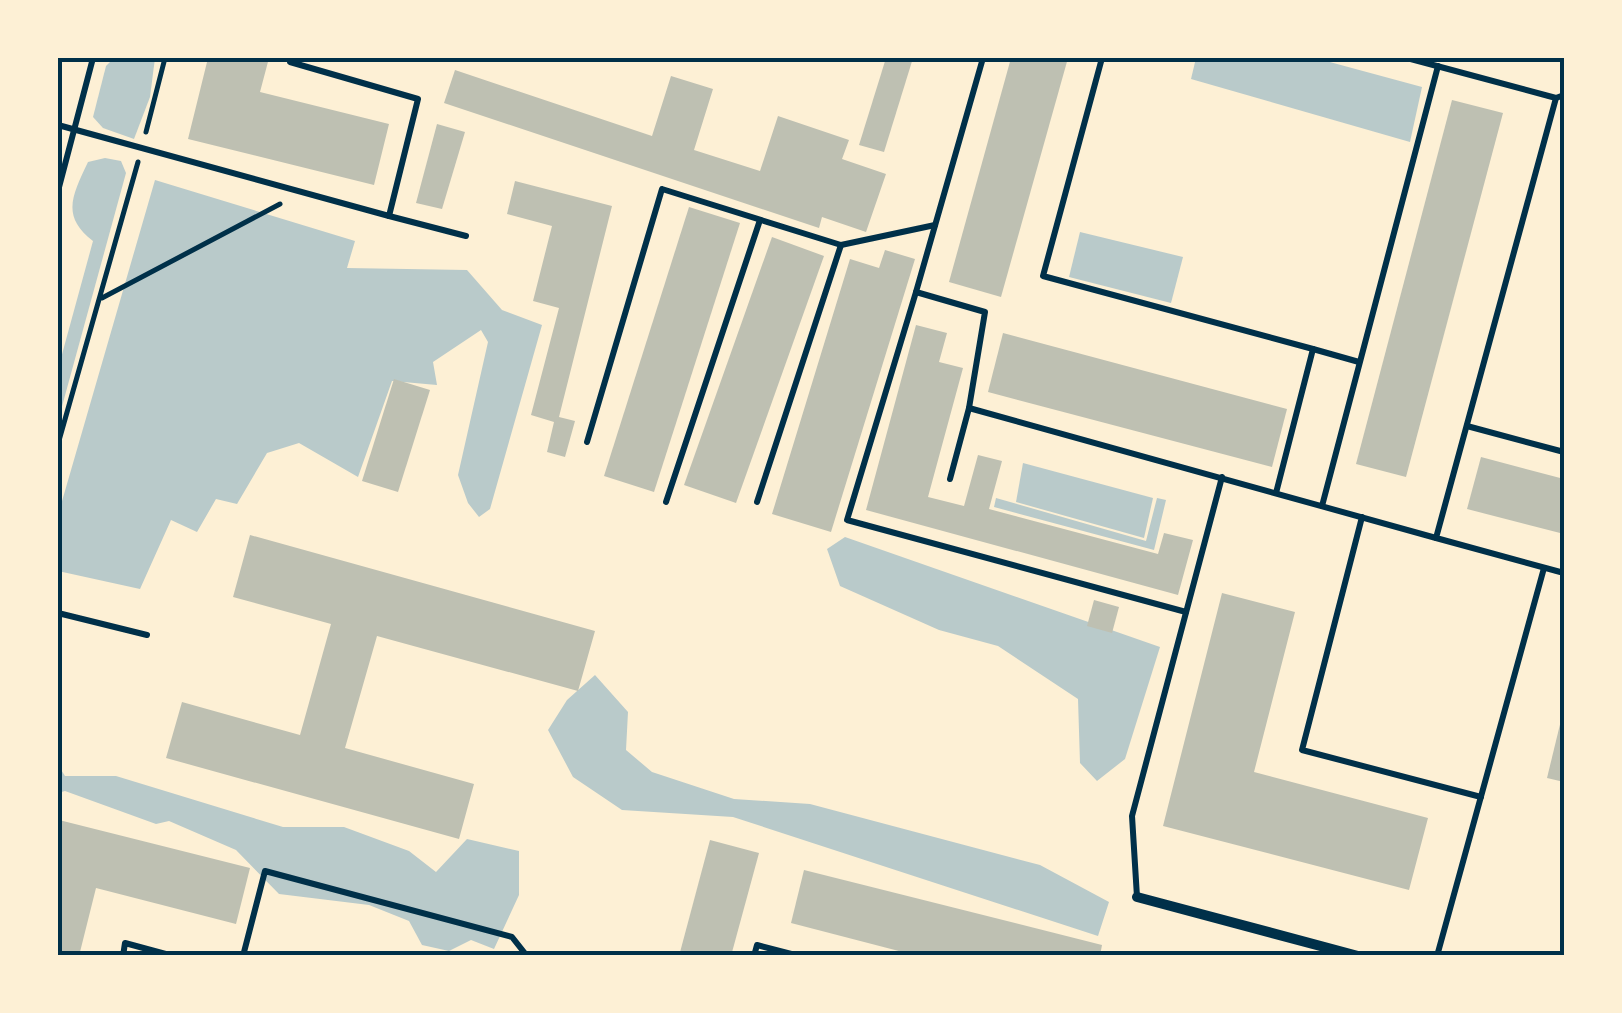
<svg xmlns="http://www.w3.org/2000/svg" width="1622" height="1013" font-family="'Playfair Display',serif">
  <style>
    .green { fill: #b9caca }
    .building { fill: #bec0b2 }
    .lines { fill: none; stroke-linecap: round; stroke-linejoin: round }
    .path { stroke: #003049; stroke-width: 5 }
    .service { stroke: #003049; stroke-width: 6 }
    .minor { stroke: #003049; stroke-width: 10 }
    .neatline { fill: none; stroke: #003049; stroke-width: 4 }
  </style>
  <rect width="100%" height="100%" fill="#fdf0d5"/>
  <g class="green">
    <polygon points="114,58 155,58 150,97 134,139 103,128 93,117 106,66"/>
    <polygon points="1196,58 1315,58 1422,87 1410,142 1191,79"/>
    <path d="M105 158 121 161 126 173 58 421V369L93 241C61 216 72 196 88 162Z"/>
    <polygon points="155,180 355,241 347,268 467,270 502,310 542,325 490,509 479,517 468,503 458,475 488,342 481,330 433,362 437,385 392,381 358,477 299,443 267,453 237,504 216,499 197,532 171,520 140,589 58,571 58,515"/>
    <polygon points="1080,232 1183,257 1171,303 1069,277"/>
    <polygon points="1023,463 1153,498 1144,538 1016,502"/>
    <polygon points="996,498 1146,541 1157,498 1166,500 1154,550 994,507"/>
    <polygon points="845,537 1160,647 1125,759 1097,781 1080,763 1078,699 998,646 939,630 840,586 827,549"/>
    <polygon points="595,675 628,712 626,750 652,772 734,799 810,804 1040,865 1109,902 1098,936 733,817 622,810 573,777 548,730 567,700"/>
    <polygon points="58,765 65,776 116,776 283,827 344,827 409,851 436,872 467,839 519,851 519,895 494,949 471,940 449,951 422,945 409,921 369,905 279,894 236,850 169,821 156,824 65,791 58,793"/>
  </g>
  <g class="building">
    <polygon points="208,58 269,58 260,92 389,124 374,185 188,139"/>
    <polygon points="886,58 913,58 884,152 859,145"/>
    <polygon points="1011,58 1068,58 1001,297 949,282"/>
    <polygon points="455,70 652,136 671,76 713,89 694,150 760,171 778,116 849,140 842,159 886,174 866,232 822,217 819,228 444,103"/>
    <polygon points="1452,100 1503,113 1406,477 1356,464"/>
    <polygon points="437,124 465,132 442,209 416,203"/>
    <polygon points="515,181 612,206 559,417 575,421 565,457 547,452 554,422 531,415 559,308 533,301 552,226 507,214"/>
    <polygon points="689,207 740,223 654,492 604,476"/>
    <polygon points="772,237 824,256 736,503 684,485"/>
    <polygon points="885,250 915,259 831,532 772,514 850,259 879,268"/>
    <polygon points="916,325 947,333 939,362 963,368 928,497 964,506 978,455 1002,461 989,509 1158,554 1164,533 1193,540 1178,595 866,510"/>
    <polygon points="1003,333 1287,409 1272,467 988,392"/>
    <polygon points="394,379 430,390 398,492 362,481"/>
    <polygon points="1481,457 1564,479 1564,534 1467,509"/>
    <polygon points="250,535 595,631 578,691 377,636 345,748 474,784 459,839 166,758 182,702 300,735 331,624 233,597"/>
    <polygon points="1222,593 1295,612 1254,772 1428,818 1409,890 1163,826"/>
    <polygon points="1094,600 1119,607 1112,633 1087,626"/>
    <polygon points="1563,712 1564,712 1564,782 1547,778"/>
    <polygon points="59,820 250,868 236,924 96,888 79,956 58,956"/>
    <polygon points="710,840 759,853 731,956 679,956"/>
    <polygon points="804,870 1102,945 1100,956 918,956 791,923"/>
  </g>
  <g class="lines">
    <g class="path">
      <polyline points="146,132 165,58"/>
      <polyline points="102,298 280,204"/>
      <polyline points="58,444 138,162"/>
    </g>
    <g class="service">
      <polyline points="983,58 916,292 985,312 969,408 1436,538"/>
      <polyline points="1102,58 1043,276 1313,349 1276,493"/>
      <polyline points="1407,58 1556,98"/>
      <polyline points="1564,95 1556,98 1436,538 1564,573"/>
      <polyline points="58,125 389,216 418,99 290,62 291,58"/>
      <polyline points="58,191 93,58"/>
      <polyline points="389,216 466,236"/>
      <polyline points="916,292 847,520 1186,612"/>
      <polyline points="1313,349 1359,362"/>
      <polyline points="1467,426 1564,452"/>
      <polyline points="587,442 662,189 841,245 935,225"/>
      <polyline points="950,479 969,408"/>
      <polyline points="666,502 760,220"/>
      <polyline points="757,502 841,245"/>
      <polyline points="1322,506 1438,66"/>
      <polyline points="1362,517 1302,750 1481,797"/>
      <polyline points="58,613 147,635"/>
      <polyline points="1137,897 1132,816 1222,477"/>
      <polyline points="123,956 125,943 173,956"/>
      <polyline points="243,956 265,871 512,937 527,956"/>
      <polyline points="754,956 757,945 799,956"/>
      <polyline points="1437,956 1544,568"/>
    </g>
    <polyline class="minor" points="1137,897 1358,956"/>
  </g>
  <rect width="1622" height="1013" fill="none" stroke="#fdf0d5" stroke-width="120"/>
  <rect x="60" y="60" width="1502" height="893" class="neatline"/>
</svg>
